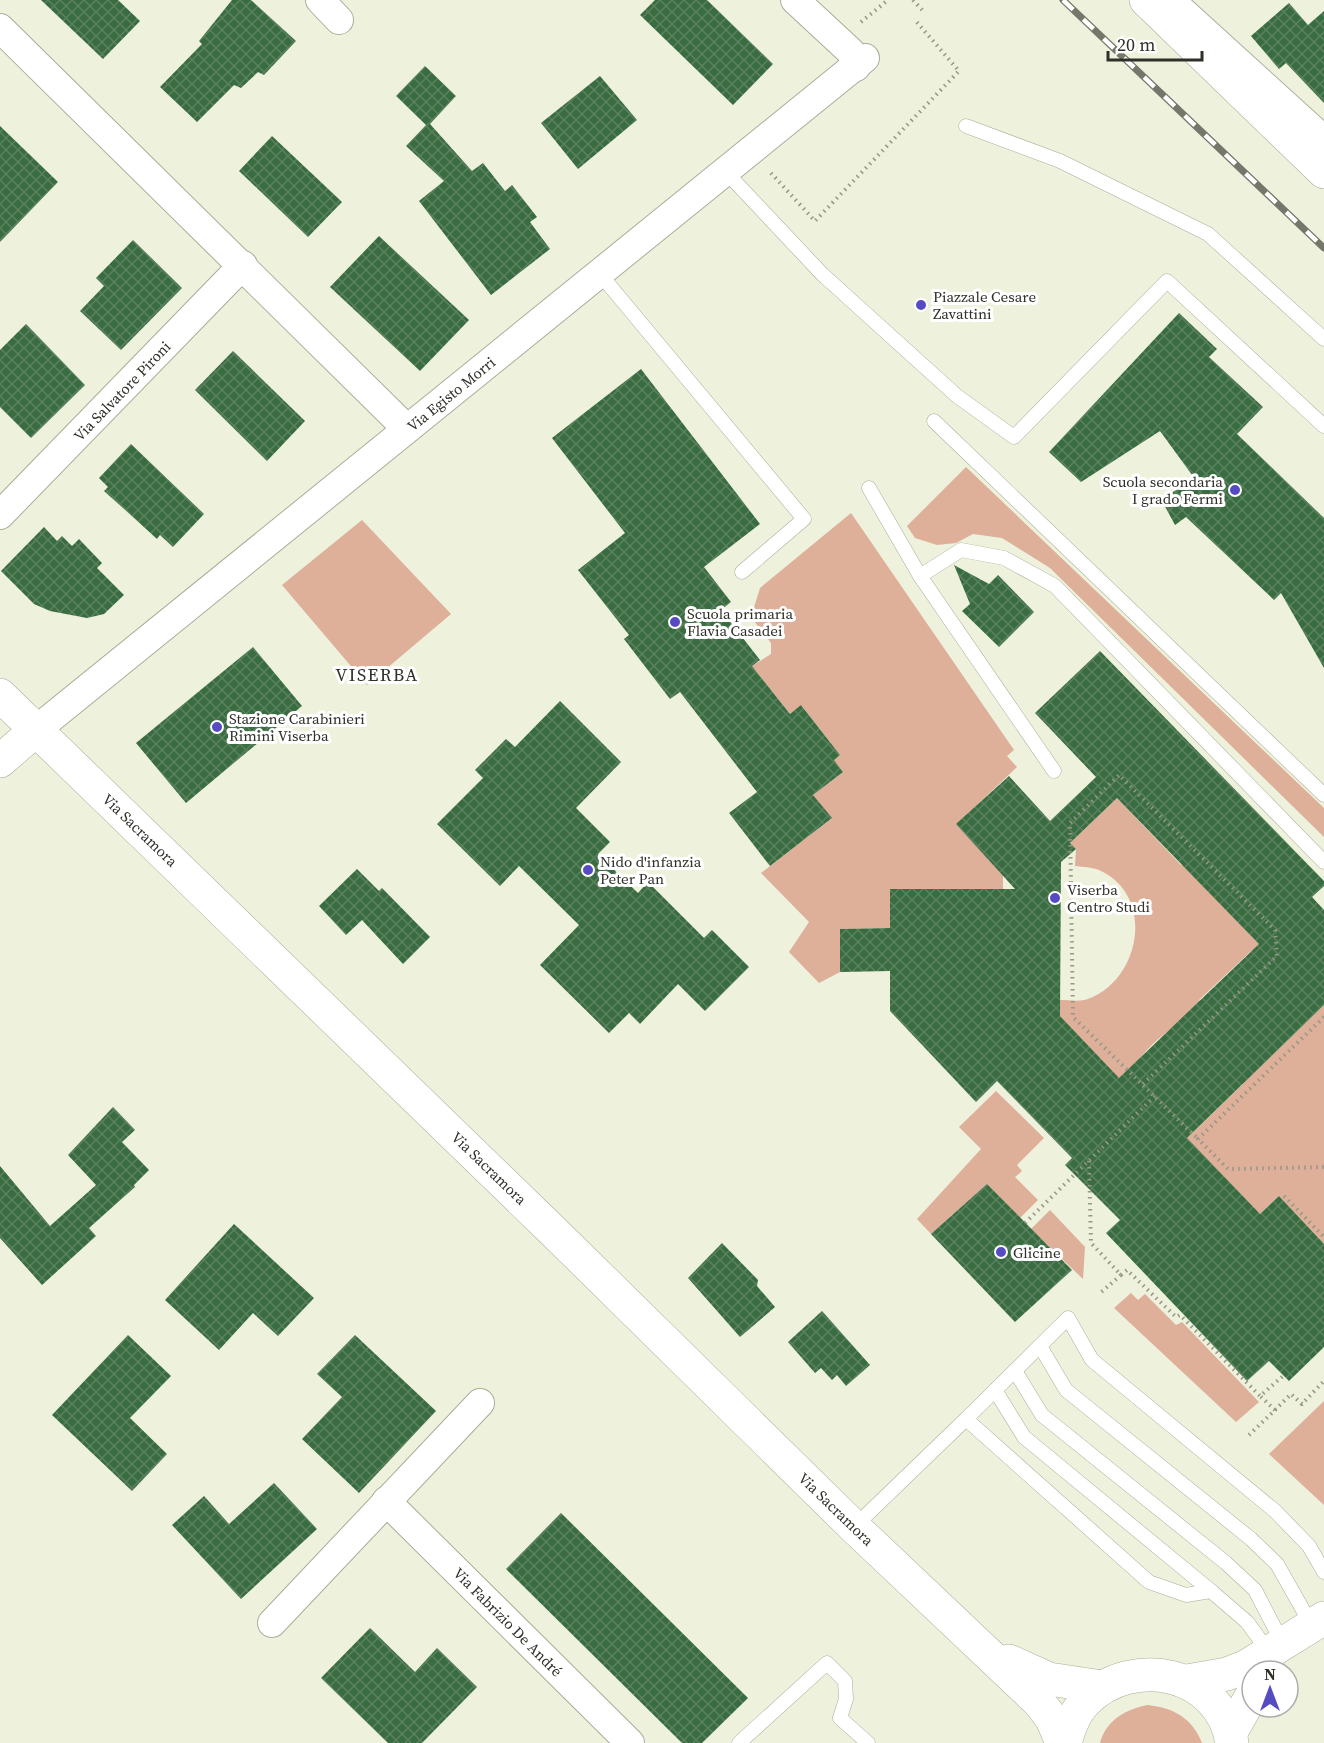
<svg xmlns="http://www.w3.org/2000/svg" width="1324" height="1743" font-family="'Source Serif 4',serif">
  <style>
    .grass { fill: #deaf99 }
    .building { fill: url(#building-cross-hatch); fill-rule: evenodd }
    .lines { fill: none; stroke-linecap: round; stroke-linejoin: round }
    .lane-casing { stroke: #aaad99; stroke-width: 15 }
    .street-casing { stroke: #aaad99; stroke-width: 30 }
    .secondary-casing { stroke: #aaad99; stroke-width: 34 }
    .path { stroke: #959787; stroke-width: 4; stroke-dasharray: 1.5 4.5; stroke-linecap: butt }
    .lane { stroke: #fff; stroke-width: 14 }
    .street { stroke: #fff; stroke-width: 28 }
    .secondary { stroke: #fff; stroke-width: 33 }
    .rail-casing { stroke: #75776a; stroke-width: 7 }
    .rail { stroke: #fff; stroke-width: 4.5; stroke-dasharray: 14; stroke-linecap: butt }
    .poi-dot { fill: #564bc3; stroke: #fff; stroke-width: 2 }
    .labels { text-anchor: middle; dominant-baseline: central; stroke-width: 6; stroke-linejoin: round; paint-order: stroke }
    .poi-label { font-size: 15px; fill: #2f3028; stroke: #fff; text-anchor: start }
    .street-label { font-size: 15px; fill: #2f3028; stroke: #fff }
    .quarter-label { font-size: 18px; letter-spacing: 1.5px; fill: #2f3028; stroke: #fff }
  </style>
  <defs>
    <pattern id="building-cross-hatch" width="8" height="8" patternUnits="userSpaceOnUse" patternTransform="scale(1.5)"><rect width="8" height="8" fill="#396c40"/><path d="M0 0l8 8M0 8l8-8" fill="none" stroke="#5b8160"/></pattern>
  </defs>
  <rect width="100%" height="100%" fill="#eef1db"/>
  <g class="grass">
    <polygon points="966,467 1324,808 1324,837 1050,568 1002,538 973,534 956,543 937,545 915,538 907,526"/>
    <polygon points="851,513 1014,750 1007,756 1017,767 957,824 1003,875 1003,889 890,889 890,928 840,929 840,972 819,983 789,952 809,922 761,873 831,819 813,795 843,772 834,760 840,755 802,706 790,714 752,666 771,654 771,643 751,617 760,588"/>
    <polygon points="362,520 451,614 367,685 282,585"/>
    <path d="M1117 798 1181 865 1189 858 1272 943 1250 952 1199 1000 1205 1008C1168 1026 1136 1055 1117 1092L1110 1069 1059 1015 1060 1000C1069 1000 1081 1002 1088 999 1140 980 1155 899 1103 872 1094 867 1084 867 1075 866L1076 849 1070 843Z"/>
    <polygon points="1324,1005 1324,1244 1279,1196 1260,1214 1177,1148 1243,1084 1230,1070 1263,1064"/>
    <polygon points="996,1091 1044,1138 1017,1165 1022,1171 1015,1177 1038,1200 1020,1218 987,1184 931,1234 917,1219 981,1149 959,1127"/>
    <polygon points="1050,1210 1085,1247 1083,1279 1031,1229"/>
    <polygon points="1131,1293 1138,1300 1145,1294 1176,1325 1182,1322 1259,1402 1236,1422 1114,1308"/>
    <polygon points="1324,1401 1324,1505 1269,1454"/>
    <path d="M1148 1705C1174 1708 1192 1718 1202 1743H1100C1106 1720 1126 1709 1148 1705Z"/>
  </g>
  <g class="building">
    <polygon points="41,0 118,0 140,21 103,59"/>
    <polygon points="232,0 251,0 296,41 264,75 258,72 241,88 234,85 197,122 160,87 202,44 199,41"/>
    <polygon points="655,0 707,0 773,64 733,105 640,15"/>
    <polygon points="1289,3 1308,25 1324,11 1324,103 1286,63 1279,69 1251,36"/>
    <polygon points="425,66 456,96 430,124 472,171 483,163 505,191 512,185 537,217 530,222 550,249 491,295 419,201 444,181 406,146 426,125 396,96"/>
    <polygon points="600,76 637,120 578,169 541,123"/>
    <polygon points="0,126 58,182 0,242"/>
    <polygon points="272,136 342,202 308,237 239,171"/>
    <polygon points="379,236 469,320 420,371 330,287"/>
    <polygon points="133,240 182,288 121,350 80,311 104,286 96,278"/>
    <polygon points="1179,313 1217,349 1209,357 1263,407 1237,434 1324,518 1324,668 1281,593 1274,600 1186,517 1175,525 1161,499 1195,479 1160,431 1081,482 1049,452"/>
    <polygon points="26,324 85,385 31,438 0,407 0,350"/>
    <polygon points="233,351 305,421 267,461 195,390"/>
    <polygon points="641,369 760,524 704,567 731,602 721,610 760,660 752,666 790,714 801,705 840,755 834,760 843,772 813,795 832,818 770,866 729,813 757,792 680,692 670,699 624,639 629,635 578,570 625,533 552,438"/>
    <polygon points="131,444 204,514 173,547 160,535 157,539 123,508 104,491 108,487 99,478"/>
    <polygon points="44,527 57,541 62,536 72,546 79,539 102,563 97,568 124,595 104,614 87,618 50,611 34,604 1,571"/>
    <polygon points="954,565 989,584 998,575 1034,612 999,647 962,611 970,604"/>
    <polygon points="253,647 302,706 186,803 136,743"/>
    <path d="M1100 651 1324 881V886L1312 897 1324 910V1005L1187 1138 1260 1214 1279 1196 1324 1244V1347L1289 1381 1269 1361 1247 1381 1106 1233 1120 1220 1065 1165 1072 1158 997 1081 976 1102 890 1011V971L840 972V929L890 928V889H1015L956 824 1009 776 1050 821 1096 777 1035 713ZM1117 798 1259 944 1119 1078 1060 1016 1061 862 1076 849 1070 843Z"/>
    <polygon points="560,701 621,762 576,808 610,842 598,854 638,893 648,882 704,938 712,930 749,967 705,1011 678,984 640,1024 629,1013 609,1033 540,965 579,925 519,866 500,886 437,824 483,778 475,770 506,739 515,747"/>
    <polygon points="357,869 379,891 382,888 430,937 403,964 362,920 346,935 319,906"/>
    <polygon points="113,1107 135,1130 122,1142 149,1170 134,1185 135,1187 89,1228 96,1236 42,1285 0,1238 0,1166 50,1226 96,1185 68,1155"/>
    <polygon points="987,1184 1072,1270 1015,1322 931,1234"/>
    <polygon points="234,1224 314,1298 278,1336 253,1313 219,1350 165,1300"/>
    <polygon points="722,1243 758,1280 757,1286 775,1307 740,1337 688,1278"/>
    <polygon points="822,1311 870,1365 846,1386 837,1375 832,1380 821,1368 815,1373 788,1342"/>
    <polygon points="128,1335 171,1376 130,1418 167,1454 132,1491 52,1415"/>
    <polygon points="355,1335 436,1411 359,1493 302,1439 342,1397 317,1374"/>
    <polygon points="274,1483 317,1529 241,1599 172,1525 204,1496 229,1524"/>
    <polygon points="561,1513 748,1698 702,1743 682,1743 506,1569"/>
    <polygon points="370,1628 415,1672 437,1648 477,1687 422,1743 388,1743 321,1678"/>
  </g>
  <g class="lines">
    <g class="lane-casing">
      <g id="lane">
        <polyline points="966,126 1060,161 1208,234 1324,339"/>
        <polyline points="726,172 822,274 957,396 1014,437 1167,281 1324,426"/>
        <polyline points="600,274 804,519 742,572"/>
        <polyline points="934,421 1324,795"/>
        <polyline points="869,488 920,576 1054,771"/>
        <polyline points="920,576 961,550 1004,558 1055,586 1324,862"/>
        <polyline points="1040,1346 1066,1390 1251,1539 1277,1564 1312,1626"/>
        <polyline points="1015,1371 1042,1415 1226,1563 1255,1590 1283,1644"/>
        <polyline points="995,1390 1024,1437 1211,1591"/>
        <polyline points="966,1419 1068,1318 1092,1360 1275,1511 1309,1546 1324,1572"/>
        <polyline points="854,1527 966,1419 1149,1582 1186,1595 1211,1591 1247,1622 1269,1652"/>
        <polyline points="739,1743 827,1663 845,1681 846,1699 840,1718 868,1743"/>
      </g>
    </g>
    <g class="street-casing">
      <g id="street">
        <polyline points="320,0 339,20"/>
        <polyline points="795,0 851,52 856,67"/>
        <polyline points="1170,0 1324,140"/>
        <polyline points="0,28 407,429"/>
        <polyline points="0,515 243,265"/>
        <polyline points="36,730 865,58"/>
        <polyline points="386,1501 630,1743"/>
        <polyline points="272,1623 480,1403"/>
      </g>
    </g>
    <g class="secondary-casing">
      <g id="secondary">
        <polyline points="1146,0 1324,172"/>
        <polyline points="0,695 555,1233 854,1527 1039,1702 1052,1719 1062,1743"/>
        <polyline points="0,761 36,730"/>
        <polyline points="1009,1661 1049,1679 1102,1687"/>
        <polyline points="1187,1681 1227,1674 1247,1666 1324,1618"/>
        <polyline points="1231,1732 1252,1695"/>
        <path d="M1065 1743C1069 1728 1074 1713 1085 1702 1132 1653 1221 1672 1232 1743"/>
      </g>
    </g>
    <g class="path">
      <polyline points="913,0 924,12"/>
      <polyline points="861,22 888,0"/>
      <polyline points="771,173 815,221 959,71 915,20"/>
      <polyline points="1324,1017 1198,1139 1228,1169 1324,1167"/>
      <polyline points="1143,1084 1277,956 1275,930 1119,775 1070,823 1073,1017 1198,1139"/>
      <polyline points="1089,1161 1091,1243 1121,1275 1099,1294"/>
      <polyline points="1284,1196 1324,1237"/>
      <polyline points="1025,1223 1155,1096"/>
      <polyline points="1121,1275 1127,1270 1176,1317 1180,1315 1260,1396 1283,1376"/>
      <polyline points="1275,1410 1291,1394 1302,1404 1324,1381"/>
      <polyline points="1249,1435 1275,1410 1260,1396"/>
    </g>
    <use href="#lane" class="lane"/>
    <use href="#street" class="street"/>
    <use href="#secondary" class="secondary"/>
    <g class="rail-casing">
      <polyline id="rail" points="1063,0 1324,248"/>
    </g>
    <use href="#rail" class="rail"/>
  </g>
  <g class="poi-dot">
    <circle cx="921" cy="305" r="6"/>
    <circle cx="1235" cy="490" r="6"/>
    <circle cx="675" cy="622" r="6"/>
    <circle cx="217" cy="727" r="6"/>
    <circle cx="588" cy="870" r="6"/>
    <circle cx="1055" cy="898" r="6"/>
    <circle cx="1001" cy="1252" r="6"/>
  </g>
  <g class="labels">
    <g class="poi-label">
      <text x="933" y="296">Piazzale Cesare<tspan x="933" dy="17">Zavattini</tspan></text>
      <text x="1223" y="481" text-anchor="end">Scuola secondaria<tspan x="1223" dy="17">I grado Fermi</tspan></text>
      <text x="687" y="613">Scuola primaria<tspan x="687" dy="17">Flavia Casadei</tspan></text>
      <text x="229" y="718">Stazione Carabinieri<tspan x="229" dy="17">Rimini Viserba</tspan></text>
      <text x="600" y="861">Nido d'infanzia<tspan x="600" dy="17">Peter Pan</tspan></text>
      <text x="1067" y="889">Viserba<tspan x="1067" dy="17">Centro Studi</tspan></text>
      <text x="1013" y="1252">Glicine</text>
    </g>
    <g class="street-label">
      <text transform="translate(122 391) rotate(-46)">Via Salvatore Pironi</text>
      <text transform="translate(451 394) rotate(-39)">Via Egisto Morri</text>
      <text transform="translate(140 830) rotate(44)">Via Sacramora</text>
      <text transform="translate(489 1168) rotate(44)">Via Sacramora</text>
      <text transform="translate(836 1509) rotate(44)">Via Sacramora</text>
      <text transform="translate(508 1622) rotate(45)">Via Fabrizio De André</text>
    </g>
    <g class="quarter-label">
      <text x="377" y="674">VISERBA</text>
    </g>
  </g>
  <g transform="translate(1270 1689)"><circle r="28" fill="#ffffff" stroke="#acaca9" stroke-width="1.5"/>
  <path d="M0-4.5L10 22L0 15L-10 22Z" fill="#564bc3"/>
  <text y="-9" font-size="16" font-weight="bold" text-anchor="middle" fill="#2f3028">N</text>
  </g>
  <path d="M1108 51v9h94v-9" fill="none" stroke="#2f3028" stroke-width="3"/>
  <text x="1117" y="51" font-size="18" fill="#2f3028" stroke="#ffffff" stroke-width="4.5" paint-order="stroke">20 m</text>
</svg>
